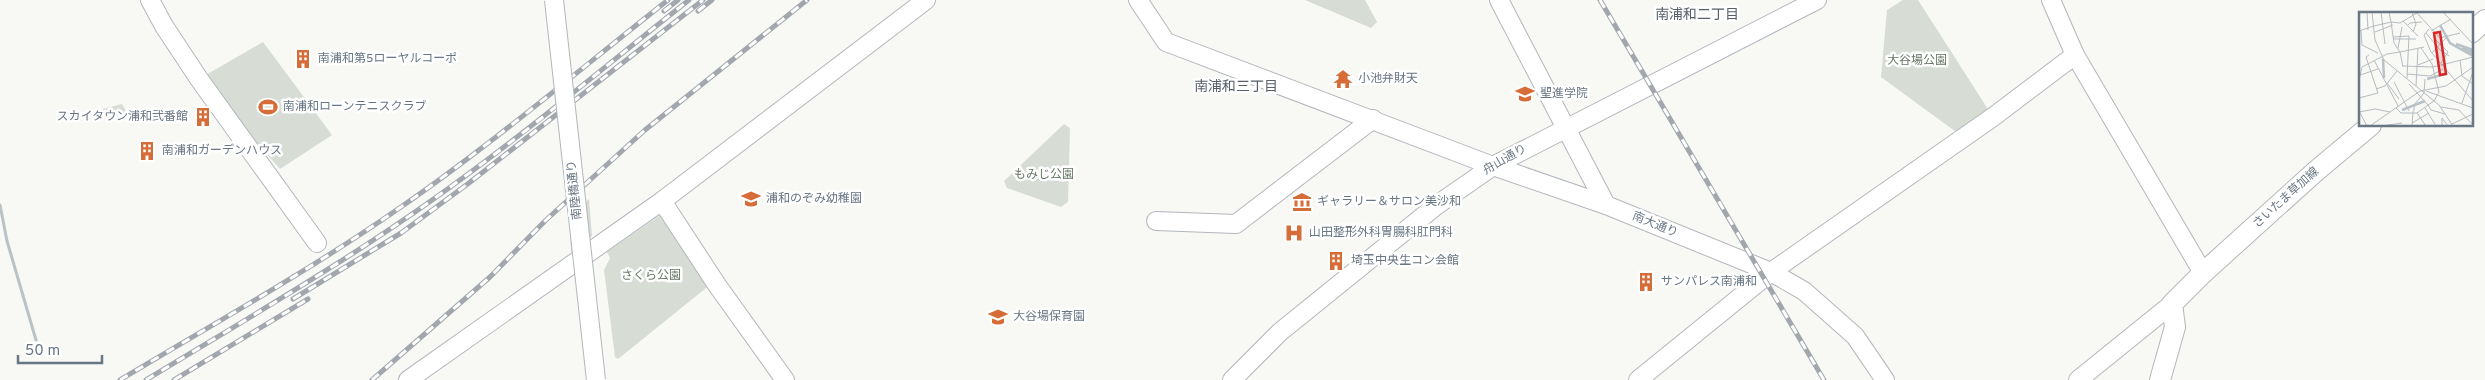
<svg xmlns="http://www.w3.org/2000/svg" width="2485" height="380" font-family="Overpass,'Noto Sans JP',sans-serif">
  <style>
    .green { fill: #d7dcd5 }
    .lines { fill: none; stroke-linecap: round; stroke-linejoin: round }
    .stream { stroke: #b9c2c7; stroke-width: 3 }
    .secondary-casing { stroke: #b2b7bc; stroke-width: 20 }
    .primary-casing { stroke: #b3b7bb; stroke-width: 22 }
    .secondary { stroke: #fff; stroke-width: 18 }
    .primary { stroke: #fff; stroke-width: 20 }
    .rail-casing { stroke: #a1a7ad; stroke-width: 5 }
    .rail { stroke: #fff; stroke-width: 3; stroke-dasharray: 9; stroke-linecap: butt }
    .secondary-bridge-casing { stroke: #b2b7bc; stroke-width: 20; stroke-linecap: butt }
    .secondary-bridge { stroke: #fff; stroke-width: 18 }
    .labels { text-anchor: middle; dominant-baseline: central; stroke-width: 5; stroke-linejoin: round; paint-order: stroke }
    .poi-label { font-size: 12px; fill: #697684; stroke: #fff; text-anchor: start }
    .park-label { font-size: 12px; fill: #667764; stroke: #fff }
    .street-label { font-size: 12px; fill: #697684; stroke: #fff }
    .neighbourhood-label { font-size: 14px; fill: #575f6a; stroke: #fff }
    .inset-river { fill: none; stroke: #b9c2c7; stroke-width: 2.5 }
    .inset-road { fill: none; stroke: #b6bcc1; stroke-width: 1 }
    .view { fill: #d62828; fill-opacity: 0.15; stroke: #d62828; stroke-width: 2.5 }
    .inset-edge { fill: none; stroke: #697684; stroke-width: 2.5 }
  </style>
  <rect width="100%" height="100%" fill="#f8f8f5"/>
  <g class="green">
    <polygon points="1305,0 1365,0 1377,22 1371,28"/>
    <polygon points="1903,0 1918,0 1993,117 1963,137 1881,77 1887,10"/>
    <polygon points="263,42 332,135 280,169 199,79"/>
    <polygon points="122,104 126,111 107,121 102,113 103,109"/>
    <polygon points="1064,124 1070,128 1068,202 1061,207 1007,188 1004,181"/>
    <polygon points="589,199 592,236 571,252 569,215"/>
    <polygon points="659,216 664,217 711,284 618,359 615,357 604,270 610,258 607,252"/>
  </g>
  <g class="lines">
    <polyline class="stream" points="0,205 7,241 36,340"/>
    <g class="secondary-casing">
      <g id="secondary">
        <polyline points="150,0 164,26 199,79 317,243"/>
        <polyline points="1138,0 1166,42 1493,166 1606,205 1771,272 1804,291 1855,336 1885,380"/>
        <polyline points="1499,0 1606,205"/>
        <polyline points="2051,0 2075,55 2203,273"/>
        <polyline points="662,201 717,285 785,380"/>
        <polyline points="1156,221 1236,224 1373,119"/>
        <polyline points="408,380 662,201 926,0"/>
        <polyline points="1232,380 1280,332 1437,205 1493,166 1817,0"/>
        <polyline points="1638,380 1771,272 1993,117 2075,55"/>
        <polyline points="2078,380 2172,304"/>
      </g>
    </g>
    <g class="primary-casing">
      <g id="primary">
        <polyline points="2471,33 2485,20"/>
        <polyline points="2160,380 2175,327 2172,304 2203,273 2316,171 2371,125"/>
      </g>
    </g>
    <use href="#secondary" class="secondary"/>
    <use href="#primary" class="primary"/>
    <g class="rail-casing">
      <g id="rail">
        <polyline points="1600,0 1824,380"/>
        <polyline points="664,11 678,0"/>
        <polyline points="698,11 712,0"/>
        <polyline points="293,299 401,233 469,183 703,0"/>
        <path d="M120 380C213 324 309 271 398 209 491 145 579 70 668 0"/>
        <path d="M146 380C253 315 363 252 464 177 541 121 614 59 689 0"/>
        <polyline points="174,380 308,299"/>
        <polyline points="372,380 490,277 546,220 645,130 807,0"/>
      </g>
    </g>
    <use href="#rail" class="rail"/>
    <g class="secondary-bridge-casing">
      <polyline id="secondary-bridge" points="554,0 596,380"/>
    </g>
    <use href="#secondary-bridge" class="secondary-bridge"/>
  </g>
  <defs>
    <g id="building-bare" transform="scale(1.5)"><path d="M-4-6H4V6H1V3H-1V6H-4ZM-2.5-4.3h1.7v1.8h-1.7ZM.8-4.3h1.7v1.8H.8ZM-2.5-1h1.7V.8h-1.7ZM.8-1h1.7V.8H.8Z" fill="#d66c37" stroke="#fff" stroke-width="2.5" paint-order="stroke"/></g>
    <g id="temple-bare" transform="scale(1.5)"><path d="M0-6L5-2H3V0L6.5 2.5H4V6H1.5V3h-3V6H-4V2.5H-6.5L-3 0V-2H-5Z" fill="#d66c37" stroke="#fff" stroke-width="2.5" paint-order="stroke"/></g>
    <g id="school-bare" transform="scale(1.5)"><path d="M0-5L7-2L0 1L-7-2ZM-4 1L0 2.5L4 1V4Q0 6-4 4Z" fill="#d66c37" stroke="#fff" stroke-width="2.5" paint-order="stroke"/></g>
    <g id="stadium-bare" transform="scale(1.5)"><path d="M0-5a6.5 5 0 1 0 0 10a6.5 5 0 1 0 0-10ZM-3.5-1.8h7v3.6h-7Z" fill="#d66c37" stroke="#fff" stroke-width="2.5" paint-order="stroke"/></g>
    <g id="museum-bare" transform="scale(1.5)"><path d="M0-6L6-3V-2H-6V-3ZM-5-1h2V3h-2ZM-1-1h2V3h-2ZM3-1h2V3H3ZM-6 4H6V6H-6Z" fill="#d66c37" stroke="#fff" stroke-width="2.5" paint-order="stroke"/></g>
    <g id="hospital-bare" transform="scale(1.5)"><path d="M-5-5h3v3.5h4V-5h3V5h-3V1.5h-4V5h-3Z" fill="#d66c37" stroke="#fff" stroke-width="2.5" paint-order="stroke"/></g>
  </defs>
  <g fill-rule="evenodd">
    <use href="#building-bare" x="303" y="59"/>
    <use href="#temple-bare" x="1343" y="79"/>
    <use href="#school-bare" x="1525" y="94"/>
    <use href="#stadium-bare" x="268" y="107"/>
    <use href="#building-bare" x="203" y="117"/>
    <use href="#building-bare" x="147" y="151"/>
    <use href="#school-bare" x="751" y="199"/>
    <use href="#museum-bare" x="1302" y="202"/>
    <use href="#hospital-bare" x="1294" y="233"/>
    <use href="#building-bare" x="1336" y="261"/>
    <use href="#building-bare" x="1646" y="282"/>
    <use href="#school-bare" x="998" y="317"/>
  </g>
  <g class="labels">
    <g class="poi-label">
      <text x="318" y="59">南浦和第5ローヤルコーポ</text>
      <text x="1358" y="79">小池弁財天</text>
      <text x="1540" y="94">聖進学院</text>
      <text x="283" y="107">南浦和ローンテニスクラブ</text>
      <text x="188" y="117" text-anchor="end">スカイタウン浦和弐番館</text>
      <text x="162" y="151">南浦和ガーデンハウス</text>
      <text x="766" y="199">浦和のぞみ幼稚園</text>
      <text x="1317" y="202">ギャラリー＆サロン美沙和</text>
      <text x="1309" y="233">山田整形外科胃腸科肛門科</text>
      <text x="1351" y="261">埼玉中央生コン会館</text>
      <text x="1661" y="282">サンパレス南浦和</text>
      <text x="1013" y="317">大谷場保育園</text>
    </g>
    <g class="park-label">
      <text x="1917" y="61">大谷場公園</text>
      <text x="1044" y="175">もみじ公園</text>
      <text x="651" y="276">さくら公園</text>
    </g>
    <g class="street-label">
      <text transform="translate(1505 160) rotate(-30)">舟山通り</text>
      <text transform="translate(575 190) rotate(-96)">南陸橋通り</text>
      <text transform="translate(2286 198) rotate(-42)">さいたま草加線</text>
      <text transform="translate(1655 225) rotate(22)">南大通り</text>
    </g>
    <g class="neighbourhood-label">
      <text x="1697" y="15">南浦和二丁目</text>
      <text x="1236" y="87">南浦和三丁目</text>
    </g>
  </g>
  <g transform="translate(2359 12)">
    <rect width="114" height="114" fill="#f8f8f5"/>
    <path class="inset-river" d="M81 13 91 31 114 44M97 32 114 38M103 37H109L113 40 111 41ZM24 47 25 66M68 67 86 62M43 98 66 89"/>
    <path class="inset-road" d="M8 0 9 18M13 0 16 28 25 48 80 93 94 114M22 0 26 32M53 0 57 12 54 20M84 0 114 32M44 9 59 24M41 11 58 1 81 26 101 21M15 14 32 10 30 0M48 14 51 11 63 10M70 17 65 23 72 40M0 19 15 14M2 19 3 33 19 41M72 19 92 7M16 20 34 13M67 21 81 38 90 44M34 25 50 24 48 66M34 27H57M77 28 89 40 82 51M39 36 43 15M62 36 73 52 80 80 75 89M72 40 114 89M73 41 87 26M15 48 39 94M101 48 103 64 114 72M59 53 74 47M44 54 74 55 114 45M44 55 41 40 65 35M48 62 71 64 84 57M1 63 19 57M0 68 3 55 28 42 41 40 35 31 32 10 41 11M35 70 50 99M28 71 40 87M50 72 69 93 75 89M57 74 59 37M17 77 26 74 38 59M67 79 114 96M0 86 19 81 7 45 10 43M103 91 114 60M82 95 100 98 114 113M37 96 42 101H58L69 93 72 98 86 102M66 96 77 114M0 99 8 114M55 99V93L65 81 66 67M0 100 16 97 31 100M58 101 67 114M53 111 70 101M93 112 114 102M11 114 61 79 87 74 114 55M22 114 43 111M53 114 54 99M83 114V106L89 114"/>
    <path class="view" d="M81 20 87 62 81 63 75 21Z"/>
    <rect width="114" height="114" class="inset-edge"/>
  </g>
  <path d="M18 355v8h84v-8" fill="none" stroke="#697684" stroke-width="2.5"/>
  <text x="25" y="355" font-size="15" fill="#697684" stroke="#ffffff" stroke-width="4" paint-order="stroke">50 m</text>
</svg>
